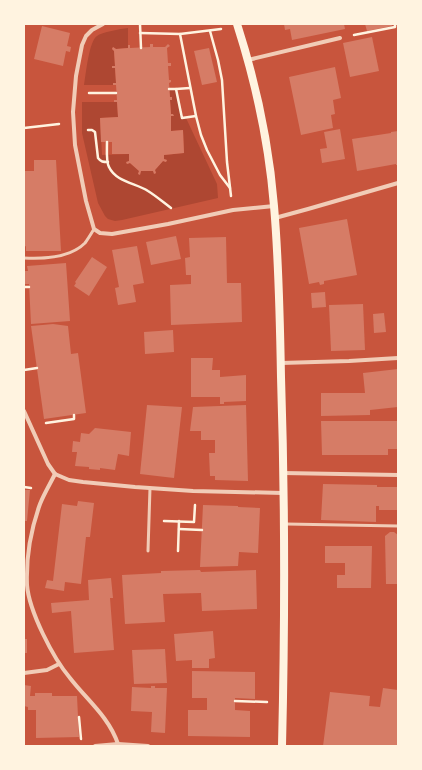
<svg xmlns="http://www.w3.org/2000/svg" width="422" height="770" font-family="Cabin,sans-serif">
  <style>
    .green { fill: #ae4732 }
    .building { fill: #d67c66 }
    .lines { fill: none; stroke-linecap: round; stroke-linejoin: round }
    .path { stroke: #fff3e0; stroke-width: 2.5 }
    .service { stroke: #f1ccb7; stroke-width: 3 }
    .minor { stroke: #f1ccb7; stroke-width: 4 }
    .secondary { stroke: #fff3e0; stroke-width: 8 }
  </style>
  <rect width="100%" height="100%" fill="#c8553d"/>
  <g class="green">
    <path d="M128 28V48L116 49 113 47 112 49 114 51 115 66H113L112 68H115L116 83H113V85H84C86 74 89 41 97 36 102 32 120 29 128 28Z"/>
    <polygon points="169,89 176,89 182,118 186,118 217,184 218,198 122,220 115,221 108,219 105,216 98,203 82,133 82,102 117,102 118,117 100,118 102,155 129,154 129,161 126,163 127,164 130,163 139,171 138,174 140,174 141,171 153,171 155,174 156,173 155,170 163,161 166,162 167,160 164,159 164,155 184,153 183,130 171,131 171,116 173,116 173,114 171,114 170,100 172,100 172,97 170,97"/>
  </g>
  <g class="building">
    <polygon points="284,24 344,24 345,29 292,40 290,29 285,30"/>
    <polygon points="365,24 391,24 392,26 367,31"/>
    <polygon points="42,26 70,33 67,46 71,47 70,52 66,51 63,66 34,59"/>
    <polygon points="372,37 379,71 350,77 343,43"/>
    <polygon points="150,44 153,44 153,47 165,47 168,44 170,46 167,48 168,63 171,63 171,66 168,66 169,80 171,80 171,82 169,83 170,97 172,97 172,100 170,100 171,114 173,114 174,116 171,116 171,131 183,130 184,153 164,155 164,159 167,160 166,162 163,161 155,170 156,173 154,174 153,171 141,171 140,175 138,174 139,171 130,163 127,164 126,162 129,161 129,154 112,154 112,142 101,142 100,118 118,117 117,102 114,102 114,100 117,100 116,85 113,85 113,83 116,83 115,68 112,68 112,66 115,66 114,51 112,49 113,47 116,49 128,48 128,45 130,45 130,48 150,47"/>
    <polygon points="209,48 217,82 202,85 194,51"/>
    <polygon points="335,67 341,98 333,100 335,114 331,115 333,128 301,135 289,77"/>
    <polygon points="340,129 345,159 322,163 320,149 327,148 324,132"/>
    <polygon points="398,131 398,165 396,165 396,164 357,171 352,139 391,133 391,132"/>
    <polygon points="34,160 56,160 61,251 26,251 26,246 24,247 24,232 25,232 24,171 34,171"/>
    <polygon points="347,219 357,275 324,281 324,284 320,285 319,282 309,284 299,228"/>
    <polygon points="176,236 181,259 151,265 146,242"/>
    <polygon points="226,237 227,283 241,283 242,322 171,325 170,285 191,284 191,275 186,275 185,258 190,257 189,238"/>
    <polygon points="137,246 144,283 133,285 136,302 118,305 115,288 119,287 112,250"/>
    <polygon points="92,257 107,267 89,296 74,286 76,283 75,282"/>
    <polygon points="66,263 70,321 31,324 29,284 24,284 24,271 28,271 27,266"/>
    <polygon points="325,292 326,307 312,308 311,293"/>
    <polygon points="363,304 365,350 331,351 329,305"/>
    <polygon points="384,313 386,332 374,333 373,314"/>
    <polygon points="53,324 68,326 71,354 78,353 86,413 44,419 31,326"/>
    <polygon points="173,330 174,352 145,354 144,332"/>
    <polygon points="191,358 213,358 212,370 220,370 220,377 246,375 246,401 224,402 224,404 220,404 220,397 191,397"/>
    <polygon points="398,369 398,407 370,410 370,415 321,416 321,393 365,393 363,373"/>
    <polygon points="147,405 182,407 174,478 140,474"/>
    <polygon points="246,405 248,481 215,480 215,476 210,476 209,453 215,453 215,440 201,440 201,431 190,431 193,407"/>
    <polygon points="321,421 398,421 398,449 388,449 388,455 322,455"/>
    <polygon points="95,428 131,432 129,456 118,454 115,470 100,468 100,470 89,469 89,467 75,466 77,452 72,452 73,441 80,442 81,433 89,434"/>
    <polygon points="323,484 377,485 377,487 398,487 398,510 379,510 379,506 376,506 376,522 321,520"/>
    <polygon points="24,490 30,490 27,521 24,521"/>
    <polygon points="78,501 94,503 90,537 86,537 81,584 65,582 64,591 45,588 47,580 53,581 62,504 77,506"/>
    <polygon points="203,505 238,506 238,507 260,508 258,553 239,552 238,566 200,567"/>
    <polygon points="390,532 394,532 398,535 398,584 386,584 385,536"/>
    <polygon points="325,546 372,546 371,588 337,588 337,575 345,575 345,563 325,563"/>
    <polygon points="200,570 201,572 256,570 257,609 202,611 201,593 163,594 165,622 125,624 122,575 161,573 161,571"/>
    <polygon points="111,578 113,598 110,598 114,650 74,653 71,611 52,613 51,603 89,600 88,580"/>
    <polygon points="213,631 215,658 209,659 209,668 192,668 192,660 176,661 174,634"/>
    <rect x="24" y="639" width="3" height="14"/>
    <polygon points="165,649 167,683 134,684 132,650"/>
    <polygon points="192,671 255,672 255,699 235,698 235,710 250,711 250,737 188,736 188,710 207,710 207,698 192,698"/>
    <polygon points="24,685 31,686 30,696 35,696 35,693 52,693 52,696 77,696 79,737 36,738 36,710 28,710 28,707 24,706"/>
    <polygon points="151,686 155,686 155,688 167,688 165,733 151,732 152,712 131,711 132,687 151,688"/>
    <polygon points="383,688 398,690 398,746 323,746 330,692 370,696 369,706 380,707"/>
  </g>
  <g class="lines">
    <g class="path">
      <polyline points="140,24 141,48"/>
      <polyline points="210,31 218,60 222,80 227,162 231,196"/>
      <polyline points="140,33 180,34 196,116 201,135 207,150 220,175 230,188"/>
      <polyline points="180,34 221,29"/>
      <polyline points="354,35 395,27 395,24"/>
      <polyline points="169,89 176,89 182,118 196,116"/>
      <polyline points="176,89 190,88"/>
      <polyline points="89,93 116,93"/>
      <polyline points="24,128 59,124"/>
      <path d="M88 130H92L95 132 98 158C101 162 103 162 108 162"/>
      <path d="M107 142C107 149 106 162 109 167 116 182 136 183 148 191 156 196 163 202 171 208"/>
      <polyline points="24,287 29,287"/>
      <polyline points="24,370 37,368"/>
      <polyline points="46,423 74,419 74,415"/>
      <polyline points="24,487 31,488"/>
      <polyline points="164,521 194,522 195,505"/>
      <polyline points="179,529 202,530"/>
      <polyline points="178,551 179,521"/>
      <polyline points="235,701 267,702"/>
      <polyline points="79,717 81,739"/>
    </g>
    <g class="service">
      <path d="M24 258C43 259 70 258 85 243 88 239 91 234 94 229"/>
      <polyline points="286,524 398,526"/>
      <polyline points="148,551 150,488"/>
    </g>
    <g class="minor">
      <polyline points="103,24 92,30 86,36 82,45 76,76 73,112 75,145 86,201 94,229 100,233 112,234 168,224 233,210 274,206"/>
      <polyline points="248,60 340,38"/>
      <polyline points="275,218 308,209 398,183"/>
      <polyline points="281,363 349,361 398,358"/>
      <polyline points="24,411 48,464 55,474"/>
      <polyline points="283,473 398,475"/>
      <path d="M55 474C50 484 44 494 40 504 31 529 26 558 27 585 29 611 53 658 70 678 87 700 109 717 118 744"/>
      <polyline points="55,474 69,480 83,482 135,487 193,491 283,493"/>
      <polyline points="24,673 47,670 59,664"/>
      <polyline points="95,746 118,744 148,746"/>
    </g>
    <path class="secondary" d="M237 24C256 83 269 144 274 206 279 263 280 320 281 377 285 500 285 623 282 746"/>
  </g>
  <rect width="422" height="770" fill="none" stroke="#fff3e0" stroke-width="50"/>
</svg>
